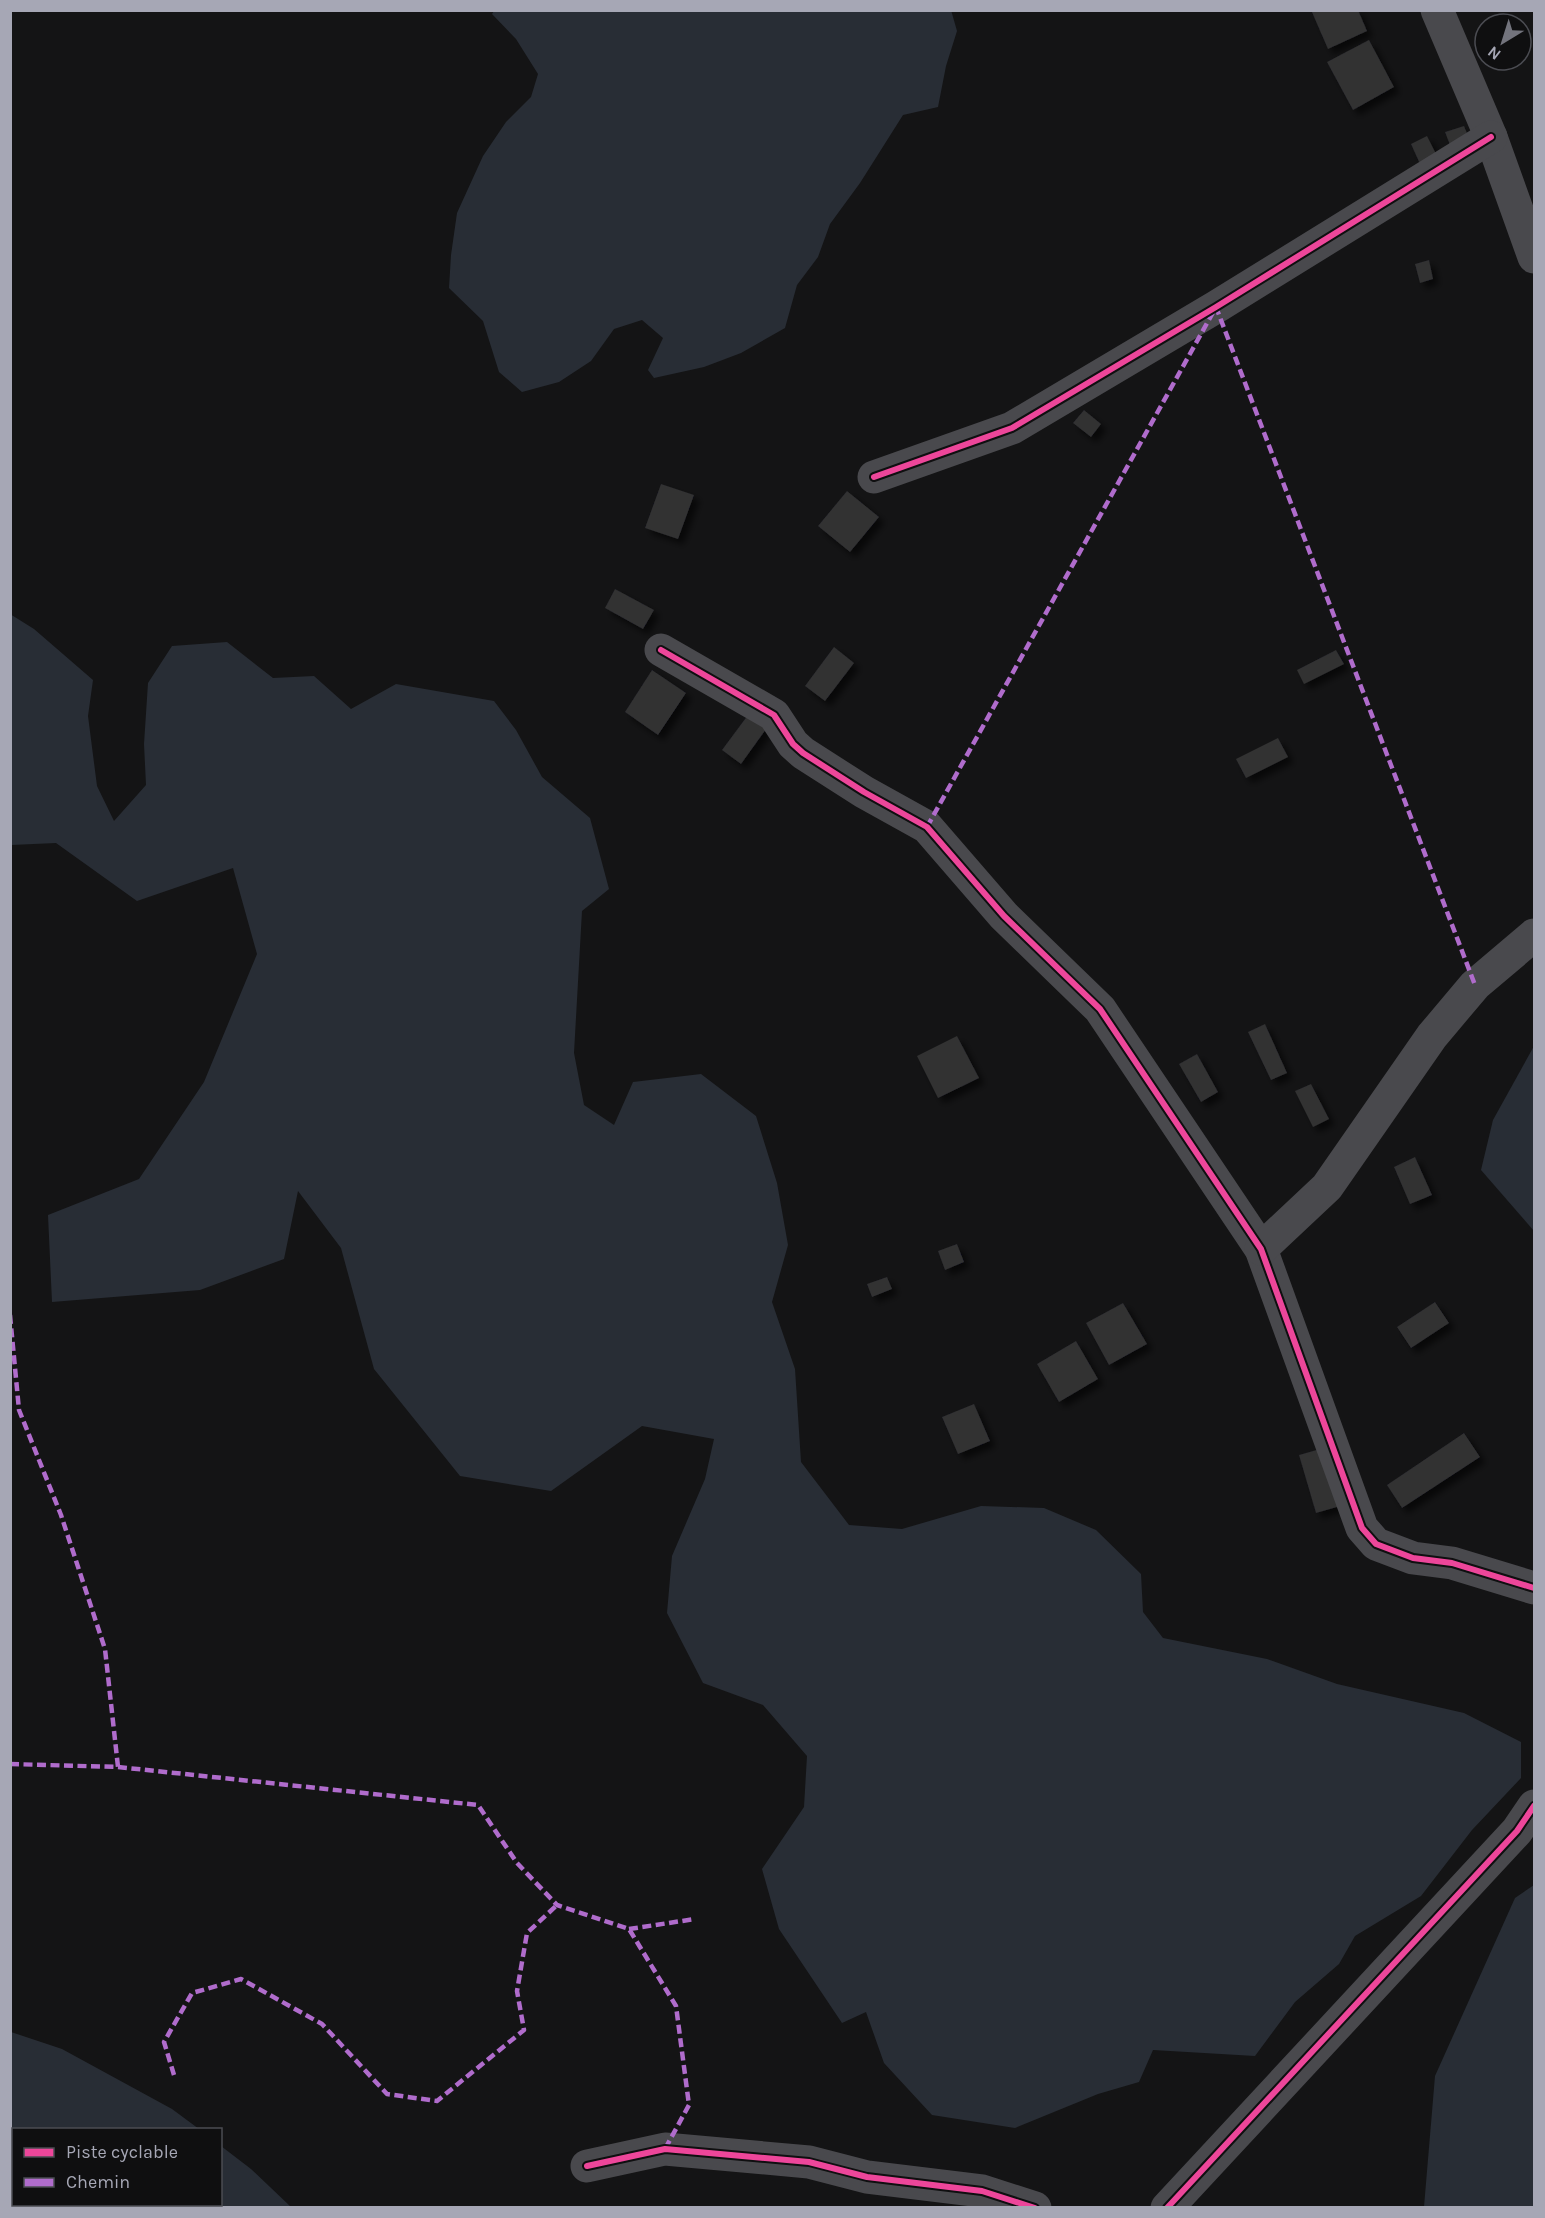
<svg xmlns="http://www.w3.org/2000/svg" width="1545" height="2218" font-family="Karla,sans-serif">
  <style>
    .water { fill: #282d35 }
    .building { fill: #303033; filter: url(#shadow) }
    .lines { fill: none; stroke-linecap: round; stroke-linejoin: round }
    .minor { stroke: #49494d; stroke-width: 33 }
    .quiet { stroke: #b06ccc; stroke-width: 4.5; stroke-dasharray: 9 4.5; stroke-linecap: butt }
    .cycleway-casing { stroke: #0f0f10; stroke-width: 10 }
    .cycleway { stroke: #ed469a; stroke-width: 6 }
  </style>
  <defs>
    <filter id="shadow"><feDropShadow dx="5.5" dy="5.5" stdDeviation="3" flood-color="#0009"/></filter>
  </defs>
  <rect width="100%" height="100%" fill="#141415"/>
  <g class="water">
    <polygon points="494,11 951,10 957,31 946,66 938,107 903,115 860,183 830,224 818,257 797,285 785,328 741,353 704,367 654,378 648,370 663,338 642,320 614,329 591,361 559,382 522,392 499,372 483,321 449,288 451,255 457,213 483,156 506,122 531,97 538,74 516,39 492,14"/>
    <polygon points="10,614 34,629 93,680 88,716 97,786 114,821 146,785 144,744 148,683 172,646 227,642 273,678 314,676 351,709 396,684 494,701 516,730 542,777 590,818 609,889 582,911 574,1053 584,1105 614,1125 633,1082 701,1074 756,1116 777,1183 788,1245 772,1302 795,1369 801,1462 849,1525 902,1529 981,1506 1044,1508 1096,1530 1141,1574 1143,1612 1163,1638 1267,1659 1337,1684 1464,1713 1521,1742 1521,1778 1472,1830 1421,1896 1355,1936 1339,1964 1295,2002 1255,2056 1153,2050 1139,2082 1098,2094 1015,2128 932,2115 884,2063 866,2012 842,2023 779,1929 762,1869 804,1807 807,1756 763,1705 703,1683 667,1613 672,1556 705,1479 714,1439 642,1426 551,1491 460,1476 374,1369 341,1248 298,1191 284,1259 200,1290 52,1302 48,1215 139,1179 204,1082 257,954 233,868 137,901 56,843 11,845"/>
    <polygon points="1534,1046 1534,1231 1481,1170 1493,1120"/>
    <polygon points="1534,1885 1534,2207 1424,2207 1435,2076 1515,1898"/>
    <polygon points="11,2032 62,2049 172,2109 199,2129 14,2130 14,2204 220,2204 221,2146 251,2169 291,2207 11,2207"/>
  </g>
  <g class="building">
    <polygon points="1311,10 1358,10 1367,31 1328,49"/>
    <polygon points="1369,40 1394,87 1353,110 1327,62"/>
    <polygon points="1464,126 1469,138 1450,145 1445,132"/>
    <polygon points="1427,136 1437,156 1420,164 1411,144"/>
    <polygon points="1429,260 1433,279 1420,283 1415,264"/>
    <polygon points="1084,410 1101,424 1091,437 1073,423"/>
    <polygon points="661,484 694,495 678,539 645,528"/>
    <polygon points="847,491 879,517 850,552 818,526"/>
    <polygon points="615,589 654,610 643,629 605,608"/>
    <polygon points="834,647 854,663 825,701 805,686"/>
    <polygon points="1336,650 1344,664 1304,684 1297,670"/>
    <polygon points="652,670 686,693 658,735 625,712"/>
    <polygon points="751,711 769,725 741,764 722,750"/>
    <polygon points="1278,738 1288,757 1246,778 1236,759"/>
    <polygon points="1265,1024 1287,1073 1271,1080 1248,1032"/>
    <polygon points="957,1036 979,1078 938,1098 917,1056"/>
    <polygon points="1197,1054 1218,1092 1201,1102 1179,1064"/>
    <polygon points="1311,1084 1329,1119 1313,1127 1295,1091"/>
    <polygon points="1415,1157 1432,1195 1410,1204 1394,1167"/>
    <polygon points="957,1244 964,1262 945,1270 938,1251"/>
    <polygon points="887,1277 892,1289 872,1297 867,1284"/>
    <polygon points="1435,1302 1449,1323 1411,1348 1397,1327"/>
    <polygon points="1123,1303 1147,1344 1109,1365 1086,1323"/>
    <polygon points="1076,1341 1098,1379 1059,1402 1037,1364"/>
    <polygon points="974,1404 990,1441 958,1454 942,1417"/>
    <polygon points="1464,1433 1480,1457 1402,1508 1387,1485"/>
    <polygon points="1327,1447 1344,1505 1316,1513 1299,1455"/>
  </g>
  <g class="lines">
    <g class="minor">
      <polyline points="1437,10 1491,137 1534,257"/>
      <polyline points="874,477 1012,428 1216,307 1491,137"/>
      <polyline points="661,650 774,715 793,744 803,753 864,792 927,827 1004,916 1100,1009 1261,1249 1362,1528 1376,1544 1413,1558 1452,1563 1534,1588"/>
      <polyline points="1261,1249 1327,1187 1432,1036 1475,985 1534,935"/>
      <polyline points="587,2166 665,2149 809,2162 867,2177 982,2191 1035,2208"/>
      <polyline points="1167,2208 1517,1831 1534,1806"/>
    </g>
    <g class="quiet">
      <polyline points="927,827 1216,307 1475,985"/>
      <polyline points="10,1315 19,1410 61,1515 105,1649 118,1767"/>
      <polyline points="10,1764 118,1767 478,1805 517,1863 557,1905 629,1929 676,2006 689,2105 665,2149"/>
      <polyline points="629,1929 695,1919"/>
      <polyline points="174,2075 164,2042 192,1993 241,1979 322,2024 387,2094 437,2101 524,2030 517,1991 527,1933 557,1905"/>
    </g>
    <g class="cycleway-casing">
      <g id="cycleway">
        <polyline points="874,477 1012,428 1216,307 1491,137"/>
        <polyline points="661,650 774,715 793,744 803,753 864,792 927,827 1004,916 1100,1009 1261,1249 1362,1528 1376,1544 1413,1558 1452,1563 1534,1588"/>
        <polyline points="587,2166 665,2149 809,2162 867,2177 982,2191 1035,2208"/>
        <polyline points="1167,2208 1517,1831 1534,1806"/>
      </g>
    </g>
    <use href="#cycleway" class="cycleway"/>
  </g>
  <rect width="1545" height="2218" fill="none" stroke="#a6a7b5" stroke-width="24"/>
  <rect x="12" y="2128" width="210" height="78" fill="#0f0f10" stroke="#4b4c52" stroke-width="1.5"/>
  <rect x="24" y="2148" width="30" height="9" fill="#ed469a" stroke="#4b4c52" stroke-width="1.5"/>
  <text x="66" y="2158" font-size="18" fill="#a6a7b5">Piste cyclable</text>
  <rect x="24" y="2178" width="30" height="9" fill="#b06ccc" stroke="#4b4c52" stroke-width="1.5"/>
  <text x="66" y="2188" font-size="18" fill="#a6a7b5">Chemin</text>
  <g transform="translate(1503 42) rotate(218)"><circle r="28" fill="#0f0f10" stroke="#4b4c52" stroke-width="1.5"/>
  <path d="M0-4.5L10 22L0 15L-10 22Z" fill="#73747d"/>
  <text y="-9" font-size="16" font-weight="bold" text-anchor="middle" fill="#a6a7b5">N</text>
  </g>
</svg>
